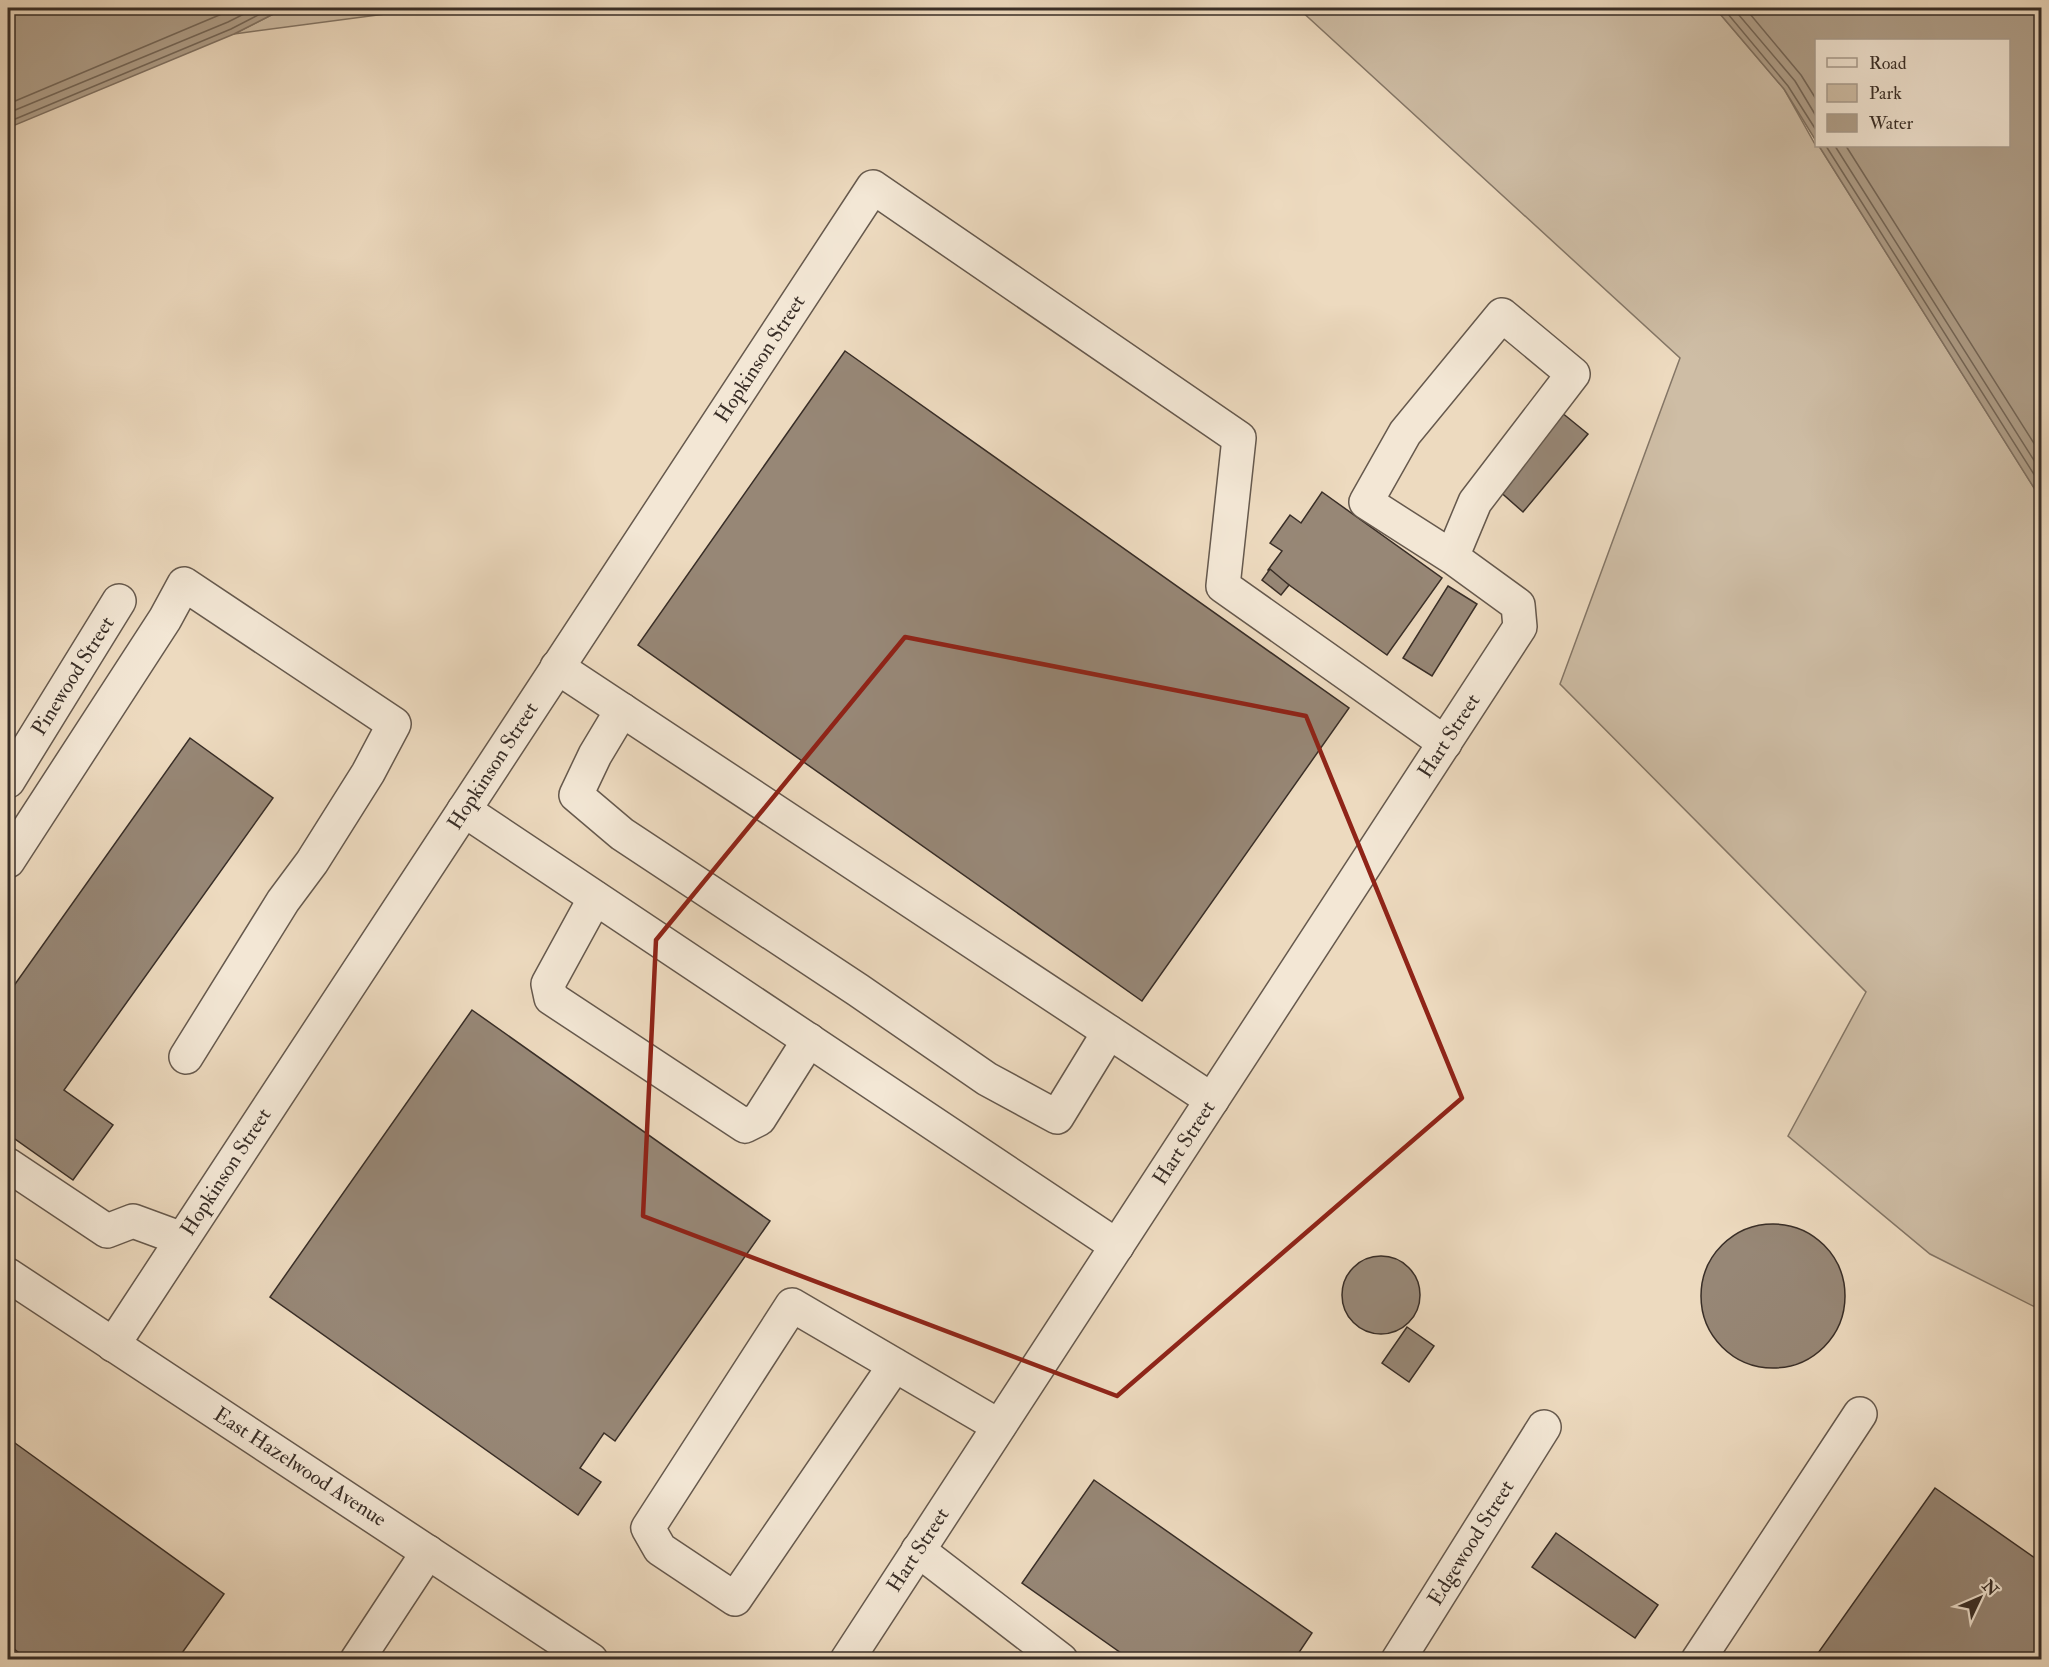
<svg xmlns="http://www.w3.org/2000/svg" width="2049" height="1667" font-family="'IM FELL Double Pica',serif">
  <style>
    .green { fill: #cebda5; stroke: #847666; stroke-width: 1.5 }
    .water { fill: #b0a08b; stroke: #807263; stroke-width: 1.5 }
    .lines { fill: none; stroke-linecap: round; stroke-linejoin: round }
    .shore { stroke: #746759; stroke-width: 1.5 }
    .building { fill: #978776; stroke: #392e27; stroke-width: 1.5 }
    .minor-casing { stroke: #66594d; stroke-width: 36 }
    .minor { stroke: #f3e7d5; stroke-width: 33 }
    .marked { fill: none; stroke: #8f2418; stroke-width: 4.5; stroke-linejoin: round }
    .labels { text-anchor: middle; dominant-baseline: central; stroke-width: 4.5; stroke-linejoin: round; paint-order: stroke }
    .street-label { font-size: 21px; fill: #392e27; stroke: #f3e7d5 }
  </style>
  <rect width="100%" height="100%" fill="#eddabf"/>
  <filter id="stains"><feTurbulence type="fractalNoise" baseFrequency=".00333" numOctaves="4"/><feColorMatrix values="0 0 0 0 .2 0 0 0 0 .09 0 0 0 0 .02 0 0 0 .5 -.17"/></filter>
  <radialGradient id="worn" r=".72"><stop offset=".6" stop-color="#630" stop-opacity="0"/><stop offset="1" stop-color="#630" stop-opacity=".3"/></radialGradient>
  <g class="green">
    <polygon points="285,8 431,8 234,34"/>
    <polygon points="1298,8 1715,8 1784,89 1816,146 1819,146 2041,499 2041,1310 1930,1254 1788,1136 1866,992 1560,684 1680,358"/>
  </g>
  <g class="water">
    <polygon points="8,8 285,8 234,34 8,128"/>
    <polygon points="1715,8 2041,8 2041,499 1819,146 2008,146 2008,40 1816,40 1816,141 1784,89"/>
  </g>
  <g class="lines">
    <g class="shore">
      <polyline points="1723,8 1788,86 1816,130"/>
      <polyline points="1733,8 1795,81 1816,116"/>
      <polyline points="1745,8 1801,75 1816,99"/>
      <polyline points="8,104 236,8"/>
      <polyline points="8,113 228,22 256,8"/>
      <polyline points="8,122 231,29 272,8"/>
      <polyline points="1826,146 2042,487"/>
      <polyline points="1835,146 2042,473"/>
      <polyline points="1846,146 2042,456"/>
    </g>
  </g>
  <g class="building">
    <polygon points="845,351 1349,708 1142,1001 638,645"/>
    <polygon points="1561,412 1588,434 1523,512 1497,489"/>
    <polygon points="1322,492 1442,578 1387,655 1268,570 1282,551 1270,543 1290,515 1301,523"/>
    <polygon points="1270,569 1289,585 1281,595 1262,580"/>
    <polygon points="1448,586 1477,604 1432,676 1403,658"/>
    <polygon points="190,738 273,798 64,1090 113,1125 73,1180 8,1134 8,994"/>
    <polygon points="472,1010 770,1221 615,1441 604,1433 580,1468 601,1482 578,1515 270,1297"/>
    <circle cx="1773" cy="1296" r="72"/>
    <circle cx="1381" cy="1295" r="39"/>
    <polygon points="1407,1327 1434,1346 1409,1382 1382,1363"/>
    <polygon points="8,1438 224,1594 177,1660 28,1660 8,1644"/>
    <polygon points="1094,1480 1312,1633 1294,1660 1131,1660 1022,1583"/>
    <polygon points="1935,1488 2042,1563 2042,1660 1827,1660 1818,1653"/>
    <polygon points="1556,1533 1658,1605 1635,1638 1532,1567"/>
    <polygon points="981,1653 991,1660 977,1660"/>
  </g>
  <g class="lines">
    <g class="minor-casing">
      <g id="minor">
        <polyline points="557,667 1212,1100"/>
        <polyline points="622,710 595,755 576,795 622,834 858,990 987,1079 1057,1117 1109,1032"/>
        <polyline points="8,781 119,601"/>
        <polyline points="464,810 1117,1246"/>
        <polyline points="8,861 165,619 184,584 394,724 368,773 312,862 283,901 186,1057"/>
        <polyline points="595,898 548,984 551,998 745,1126 759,1119 809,1040"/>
        <polyline points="8,1165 107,1231 133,1221 182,1239"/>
        <polyline points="8,1275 591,1660"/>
        <polyline points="113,1345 873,187 1239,438 1223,586 1445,743"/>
        <polyline points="895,1365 735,1599 660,1549 648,1528 792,1305 999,1426"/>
        <polyline points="918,1550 1061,1660"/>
        <polyline points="357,1660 428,1552"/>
        <polyline points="847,1660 1520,627 1518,605 1452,557 1366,502 1405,433 1502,315 1573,374 1475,502 1452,557"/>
        <polyline points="1398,1660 1544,1427"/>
        <polyline points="1698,1660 1860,1414"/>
      </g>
    </g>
    <use href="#minor" class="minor"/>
  </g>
  <path class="marked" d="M905 637 1306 716 1462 1098 1117 1396 643 1216 656 940Z"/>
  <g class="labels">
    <g class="street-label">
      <text transform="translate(760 359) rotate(-57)">Hopkinson Street</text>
      <text transform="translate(73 676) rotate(-58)">Pinewood Street</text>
      <text transform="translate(1449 736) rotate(-57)">Hart Street</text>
      <text transform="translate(493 766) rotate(-57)">Hopkinson Street</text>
      <text transform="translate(1184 1143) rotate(-57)">Hart Street</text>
      <text transform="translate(226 1172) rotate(-57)">Hopkinson Street</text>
      <text transform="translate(300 1467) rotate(33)">East Hazelwood Avenue</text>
      <text transform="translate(1471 1543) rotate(-58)">Edgewood Street</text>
      <text transform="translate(918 1550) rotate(-57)">Hart Street</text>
    </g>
  </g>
  <rect width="2049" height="1667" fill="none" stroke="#eddabf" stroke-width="30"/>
  <rect x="9" y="9" width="2031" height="1649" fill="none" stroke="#392e27" stroke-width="3"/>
  <rect x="15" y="15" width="2019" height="1637" fill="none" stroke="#392e27" stroke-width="1.5"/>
  <rect x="1815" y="39" width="195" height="108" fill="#f3e7d5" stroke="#a99d8f" stroke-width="1.5"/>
  <rect x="1827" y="58" width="30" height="9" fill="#f3e7d5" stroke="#a99d8f" stroke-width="1.5"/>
  <text x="1869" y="69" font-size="18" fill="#392e27">Road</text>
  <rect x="1827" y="84" width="30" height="18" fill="#cebda5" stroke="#a99d8f" stroke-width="1.5"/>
  <text x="1869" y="99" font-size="18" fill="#392e27">Park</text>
  <rect x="1827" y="114" width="30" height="18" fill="#b0a08b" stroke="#a99d8f" stroke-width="1.5"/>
  <text x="1869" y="129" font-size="18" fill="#392e27">Water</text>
  <g transform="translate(1980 1598) rotate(46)" stroke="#f3e7d5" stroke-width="4.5" paint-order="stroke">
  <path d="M0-4.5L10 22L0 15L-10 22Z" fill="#392e27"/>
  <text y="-9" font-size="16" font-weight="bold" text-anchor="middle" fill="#392e27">N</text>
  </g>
  <rect width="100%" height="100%" filter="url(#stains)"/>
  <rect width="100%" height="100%" fill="url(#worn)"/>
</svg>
